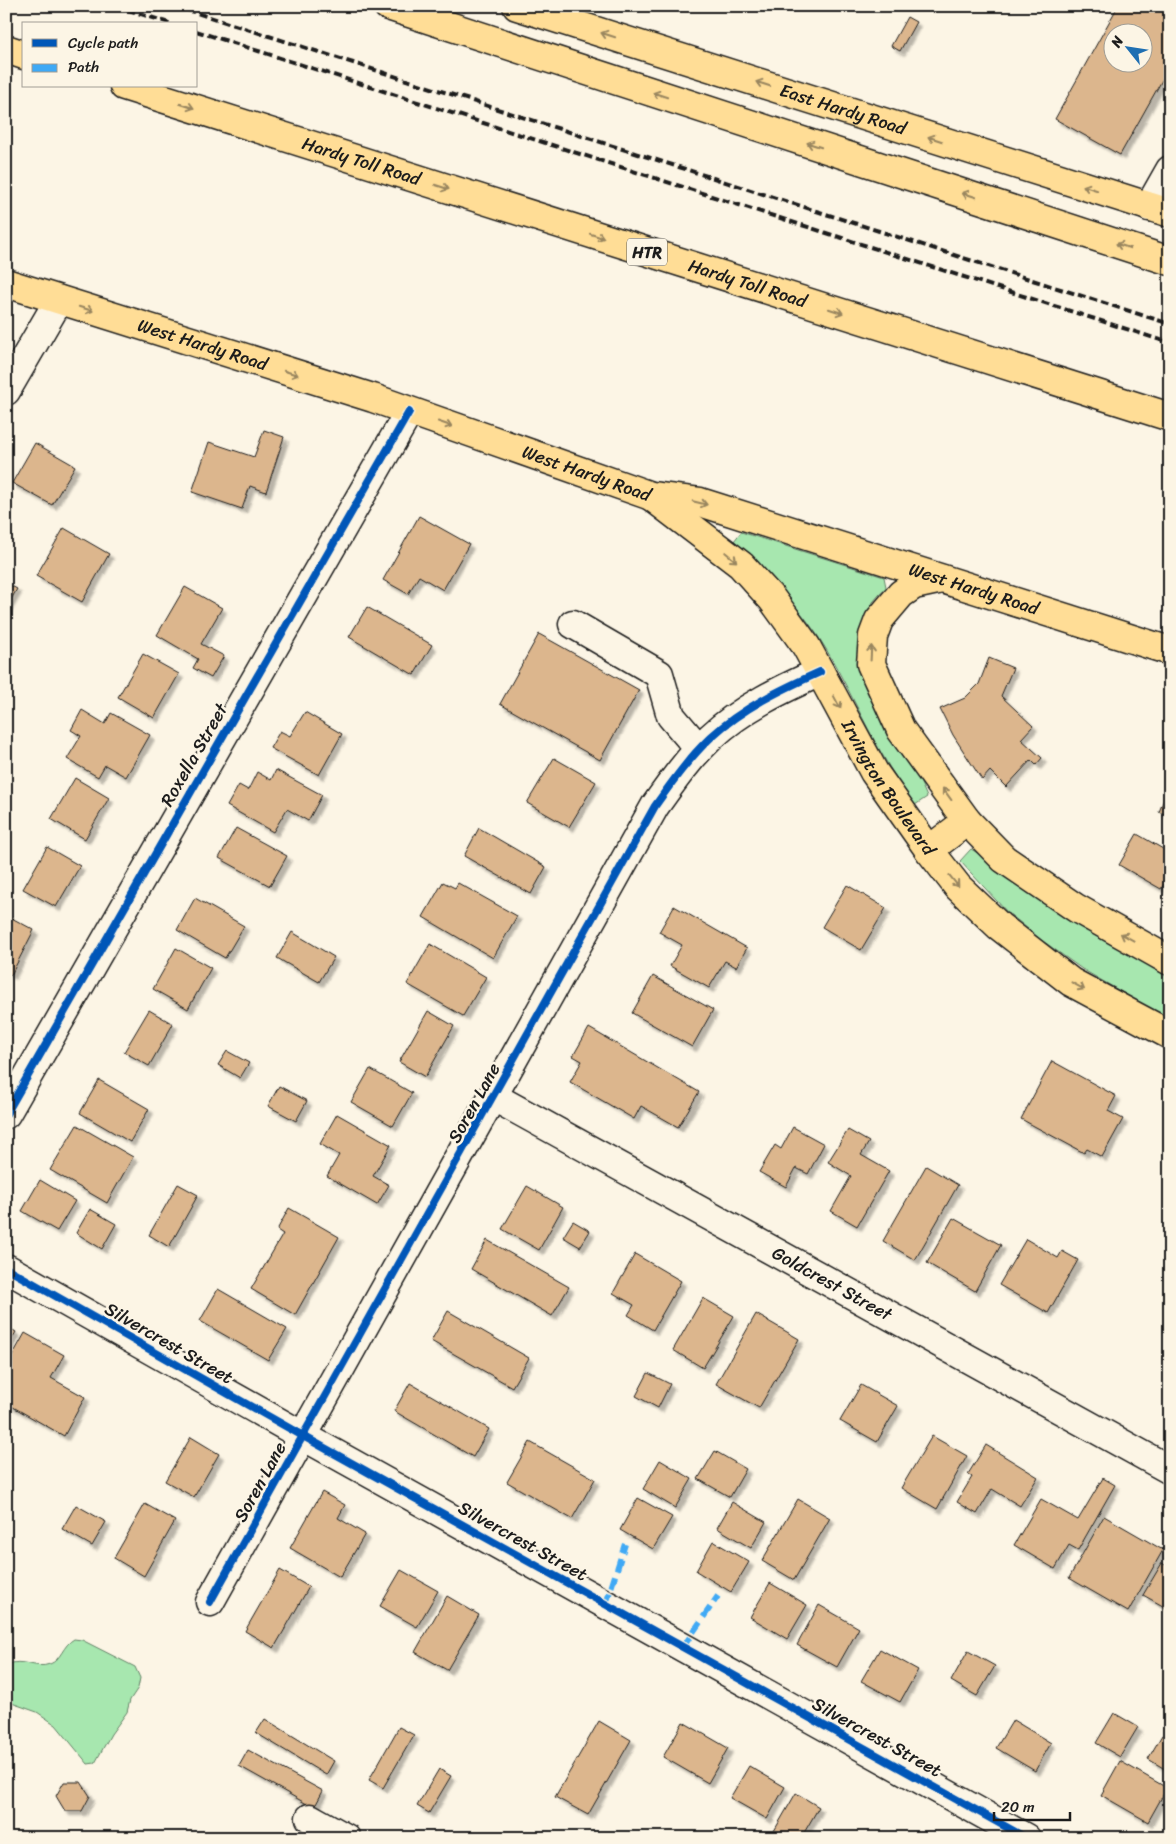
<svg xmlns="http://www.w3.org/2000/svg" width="1176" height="1844" font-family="Sriracha,sans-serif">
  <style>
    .green { fill: #a7e7af; stroke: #628266 }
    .building { fill: #dcb68d; stroke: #1c1c1c; fill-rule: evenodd; filter: url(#shadow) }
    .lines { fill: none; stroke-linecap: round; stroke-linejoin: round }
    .minor-casing { stroke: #1c1c1c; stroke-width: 31 }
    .major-casing { stroke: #1c1c1c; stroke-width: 31 }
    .highway-casing { stroke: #1c1c1c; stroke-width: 31 }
    .minor { stroke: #fcf5e5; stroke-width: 28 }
    .major { stroke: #ffdd96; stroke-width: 28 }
    .highway { stroke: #ffdd96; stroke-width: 28 }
    .rail { stroke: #1c1c1c; stroke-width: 4; stroke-dasharray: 8 4; stroke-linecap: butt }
    .quiet { stroke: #3fa9f5; stroke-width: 6; stroke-dasharray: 12 6; stroke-linecap: butt }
    .cycleway-casing { stroke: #fcf5e5; stroke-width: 11 }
    .cycleway { stroke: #0057b8; stroke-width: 8 }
    .oneway { stroke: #99865f }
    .labels { text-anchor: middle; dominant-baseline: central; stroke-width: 5; stroke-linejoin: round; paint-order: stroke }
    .shield { fill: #fcf5e5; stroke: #5f5d58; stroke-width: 1 }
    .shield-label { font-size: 16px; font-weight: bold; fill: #1c1c1c }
    .street-label { font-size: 18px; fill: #1c1c1c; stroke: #fcf5e5 }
  </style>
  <defs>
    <filter id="shadow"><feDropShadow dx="4.5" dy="4.5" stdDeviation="1" flood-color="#0004"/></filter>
  </defs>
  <rect width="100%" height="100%" fill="#fcf5e5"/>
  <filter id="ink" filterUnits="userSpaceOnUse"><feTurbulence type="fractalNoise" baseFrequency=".02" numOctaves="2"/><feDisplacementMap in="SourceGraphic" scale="10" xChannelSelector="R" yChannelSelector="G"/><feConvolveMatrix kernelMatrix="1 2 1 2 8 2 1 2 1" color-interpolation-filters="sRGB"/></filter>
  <g filter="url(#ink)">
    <g class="green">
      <path d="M741 532 884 577 886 587 873 602 865 620 893 739 919 779 927 797 915 805C878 757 856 700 826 649 802 608 767 574 734 541Z"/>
      <polygon points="971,849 989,860 1055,911 1170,978 1170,1016 1156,1012 1082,969 1043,941 1007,912 960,861"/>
      <path d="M74 1639 82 1640 135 1667 140 1678 138 1688 130 1700 127 1712 111 1734 95 1763 88 1764 56 1725 37 1712 6 1701 7 1665C22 1657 35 1670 50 1664 61 1660 63 1645 74 1639Z"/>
    </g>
    <g class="building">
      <path d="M1118 6H1156L1170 14V66L1120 155 1055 119ZM1114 32H1144V62H1114Z"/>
      <polygon points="907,17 916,22 900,51 891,46"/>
      <polygon points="264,430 284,437 266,492 250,486 242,509 192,492 209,442 254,457"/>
      <polygon points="35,443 75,466 52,505 12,483"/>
      <polygon points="419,516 469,544 443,590 419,576 408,594 383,580"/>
      <polygon points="64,528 109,554 82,602 36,576"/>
      <polygon points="6,583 17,589 6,608"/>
      <polygon points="185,587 222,608 201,644 224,656 211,678 193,668 198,659 157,635"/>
      <polygon points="367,607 432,645 414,675 349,637"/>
      <polygon points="539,634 639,690 600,760 500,704"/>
      <polygon points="143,654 179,674 154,718 118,697"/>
      <polygon points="989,658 1013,668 1001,696 1033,726 1021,739 1042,758 1036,765 1031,760 1006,787 990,771 982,780 953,735 940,709 965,698 979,684"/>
      <polygon points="82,710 105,724 111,713 150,735 126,777 105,765 98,777 67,759 81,736 71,730"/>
      <polygon points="305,712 342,734 319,775 270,748 280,731 290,736"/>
      <polygon points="554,758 596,782 569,827 527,803"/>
      <polygon points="276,770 322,795 308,821 287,809 273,832 227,806 239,785 248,790 257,772 271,780"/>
      <polygon points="75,778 109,798 85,839 51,819"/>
      <polygon points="1170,784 1170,816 1159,812"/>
      <polygon points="236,828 287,856 270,886 219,858"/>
      <polygon points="479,828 546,867 531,894 464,856"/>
      <polygon points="1137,834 1170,853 1170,874 1161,889 1119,865"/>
      <polygon points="47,847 80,866 56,907 23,889"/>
      <polygon points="443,882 455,888 458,883 517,916 493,958 423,917"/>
      <polygon points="847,885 886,908 861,950 822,927"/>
      <polygon points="195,898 244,926 225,958 177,930"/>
      <polygon points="674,906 747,948 736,967 725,961 709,988 670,966 682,945 659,932"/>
      <polygon points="6,915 34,930 11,975 6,972"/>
      <polygon points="292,932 334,957 319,982 277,958"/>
      <polygon points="430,944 486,977 463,1016 407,984"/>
      <polygon points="176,948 211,968 188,1009 153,989"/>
      <polygon points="653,976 713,1010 692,1047 632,1013"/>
      <polygon points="149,1010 173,1024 149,1066 124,1052"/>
      <polygon points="428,1011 454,1026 425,1077 399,1062"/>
      <polygon points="589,1028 699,1092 678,1127 641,1106 634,1119 570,1082 582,1061 573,1056"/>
      <polygon points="227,1051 249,1063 240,1078 218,1065"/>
      <polygon points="1052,1061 1116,1096 1108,1111 1123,1119 1102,1157 1087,1149 1084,1153 1021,1119"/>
      <polygon points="370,1069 412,1093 393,1126 351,1102"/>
      <polygon points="99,1080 149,1109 130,1142 80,1113"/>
      <polygon points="279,1086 307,1101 296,1121 268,1106"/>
      <polygon points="337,1114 391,1145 373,1176 389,1185 377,1205 327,1176 339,1155 320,1144"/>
      <polygon points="77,1125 133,1157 107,1203 50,1170"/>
      <polygon points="793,1127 824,1144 808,1174 796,1168 786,1187 759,1172 775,1145 781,1149"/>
      <polygon points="848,1130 869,1142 861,1155 889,1171 857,1226 831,1211 851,1176 828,1162"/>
      <polygon points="926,1166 958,1185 915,1260 883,1241"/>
      <polygon points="40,1180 75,1201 57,1231 22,1211"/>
      <polygon points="178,1184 198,1195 169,1247 149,1235"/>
      <polygon points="527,1186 563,1207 539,1250 502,1229"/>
      <polygon points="289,1208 339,1237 295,1315 251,1289 283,1234 277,1230"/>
      <polygon points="90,1209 116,1224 102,1249 76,1233"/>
      <polygon points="953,1218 1001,1245 975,1291 927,1263"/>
      <polygon points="573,1221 590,1231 580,1247 563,1237"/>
      <polygon points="1026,1239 1058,1258 1062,1251 1078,1260 1048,1313 999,1285"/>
      <polygon points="487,1240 569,1287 552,1316 471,1269"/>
      <polygon points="635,1254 681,1281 653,1330 628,1315 634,1305 613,1293"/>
      <polygon points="218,1289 287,1329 268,1360 200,1321"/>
      <polygon points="703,1298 734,1316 703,1368 673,1350"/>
      <polygon points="448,1311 529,1358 512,1387 431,1341"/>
      <polygon points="756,1314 799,1339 759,1408 716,1384"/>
      <polygon points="6,1326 16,1332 6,1348"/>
      <polygon points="25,1333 64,1355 51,1378 85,1397 64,1436 6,1403 6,1367"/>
      <polygon points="648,1373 670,1384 658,1408 636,1396"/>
      <polygon points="410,1383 489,1429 473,1457 394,1411"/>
      <polygon points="861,1385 898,1406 877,1442 840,1421"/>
      <polygon points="932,1436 967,1456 937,1509 901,1488"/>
      <polygon points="191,1437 219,1454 194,1497 165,1481"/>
      <polygon points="530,1442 595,1479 572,1519 507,1482"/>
      <polygon points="986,1445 1038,1477 1020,1506 992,1489 977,1514 957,1502 972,1477 968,1474"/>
      <polygon points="715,1451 746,1469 730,1497 698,1479"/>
      <polygon points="660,1460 692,1479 675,1508 643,1489"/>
      <polygon points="1103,1478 1115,1485 1078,1550 1069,1545 1055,1569 1014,1545 1041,1499 1078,1520"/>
      <polygon points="322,1492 345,1505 338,1518 365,1534 340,1577 290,1548"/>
      <polygon points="638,1498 672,1517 653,1549 620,1530"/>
      <polygon points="798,1499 830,1518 794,1580 762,1561"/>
      <polygon points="732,1502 766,1522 751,1548 717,1528"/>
      <polygon points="145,1504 175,1521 144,1576 114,1558"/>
      <polygon points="76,1505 106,1522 92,1546 62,1529"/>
      <polygon points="1104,1516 1163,1550 1128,1612 1069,1578"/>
      <polygon points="713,1541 749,1562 731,1592 696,1571"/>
      <polygon points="1162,1563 1170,1568 1170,1610 1143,1595"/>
      <polygon points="280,1570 309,1587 274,1648 245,1631"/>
      <polygon points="401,1570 438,1591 417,1627 380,1606"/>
      <polygon points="770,1583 807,1605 787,1639 750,1617"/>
      <polygon points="447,1596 479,1615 447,1670 415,1652"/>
      <polygon points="819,1605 859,1628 837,1667 797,1645"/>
      <polygon points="880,1649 918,1670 900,1702 861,1681"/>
      <polygon points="968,1651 995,1666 977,1696 951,1681"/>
      <polygon points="1114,1713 1138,1727 1120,1757 1096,1743"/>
      <polygon points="265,1719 334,1761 326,1775 256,1733"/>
      <polygon points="1013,1720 1051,1743 1035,1771 996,1748"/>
      <polygon points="599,1721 631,1740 588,1815 555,1797"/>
      <polygon points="683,1722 728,1748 708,1783 663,1757"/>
      <polygon points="399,1727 414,1735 383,1788 369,1780"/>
      <polygon points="1162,1735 1170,1739 1170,1772 1148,1759"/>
      <polygon points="248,1750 323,1791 314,1808 239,1766"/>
      <polygon points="1120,1761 1167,1788 1148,1822 1101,1795"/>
      <polygon points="749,1766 785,1787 767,1819 730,1798"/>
      <polygon points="439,1769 451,1776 429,1813 417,1806"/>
      <polygon points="64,1782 81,1782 90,1796 82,1811 65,1811 56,1796"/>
      <polygon points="796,1793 819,1807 801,1838 785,1838 774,1831"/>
    </g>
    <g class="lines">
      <g class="minor-casing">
        <g id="minor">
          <polyline points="1149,207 1170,170"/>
          <polyline points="6,391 59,300"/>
          <polyline points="573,624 659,674 671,716 699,749"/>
          <path id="s1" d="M494 1097 1170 1470"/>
          <polyline points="6,1114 409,412"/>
          <polyline points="6,1268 303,1436 1026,1838"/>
          <path d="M210 1602 655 806C672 782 689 758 711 737 742 708 782 689 820 672"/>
          <polyline points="310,1818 346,1838"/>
        </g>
      </g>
      <g class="major-casing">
        <g id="major">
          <path id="s2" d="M517 6 1170 213"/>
          <path id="s3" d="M6 283 373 398 651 496 700 502 1170 651"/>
          <path id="s4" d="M652 497 741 565 772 599 806 646 874 772 929 850 958 887 999 926 1071 982 1170 1035"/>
          <polyline points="942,579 914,585 901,594 879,620 873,636 871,664 901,730 967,821 1004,859 1076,908 1170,961"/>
          <polyline points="929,850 967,821"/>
        </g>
      </g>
      <g class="highway-casing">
        <g id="highway">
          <polyline points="388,6 1170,261"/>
          <polyline points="6,49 24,55"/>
          <path id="s5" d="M124 86 1170 417"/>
        </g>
      </g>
      <use href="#minor" class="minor"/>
      <use href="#major" class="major"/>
      <use href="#highway" class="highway"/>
      <g class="rail">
        <polyline points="116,6 172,24"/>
        <polyline points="175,6 1170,324"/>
        <polyline points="196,31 1170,343"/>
      </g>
      <g class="quiet">
        <polyline points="606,1604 625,1544"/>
        <polyline points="683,1647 718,1596"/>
      </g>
      <g class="cycleway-casing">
        <g id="cycleway">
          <polyline points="6,1114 409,412"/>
          <polyline points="6,1268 303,1436 1026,1838"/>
          <path d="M210 1602 655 806C672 782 689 758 711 737 742 708 782 689 820 672"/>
        </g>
      </g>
      <use href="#cycleway" class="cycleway"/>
    </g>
    <defs><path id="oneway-shaft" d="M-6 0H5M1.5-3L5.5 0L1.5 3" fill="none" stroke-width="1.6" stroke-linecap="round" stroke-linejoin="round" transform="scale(1.25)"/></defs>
    <g class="oneway">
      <use href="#oneway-shaft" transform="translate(608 35) rotate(-162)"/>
      <use href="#oneway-shaft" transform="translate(763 84) rotate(-162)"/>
      <use href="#oneway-shaft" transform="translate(660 95) rotate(-162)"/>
      <use href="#oneway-shaft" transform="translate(187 106) rotate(18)"/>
      <use href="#oneway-shaft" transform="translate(935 139) rotate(-162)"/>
      <use href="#oneway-shaft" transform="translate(814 145) rotate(-162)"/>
      <use href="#oneway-shaft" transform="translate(442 187) rotate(18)"/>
      <use href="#oneway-shaft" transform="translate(1090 188) rotate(-162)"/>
      <use href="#oneway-shaft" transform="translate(969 195) rotate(-162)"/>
      <use href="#oneway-shaft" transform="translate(597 236) rotate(18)"/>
      <use href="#oneway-shaft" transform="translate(1123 246) rotate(-162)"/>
      <use href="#oneway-shaft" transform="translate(86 309) rotate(17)"/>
      <use href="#oneway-shaft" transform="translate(836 311) rotate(18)"/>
      <use href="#oneway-shaft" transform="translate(291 373) rotate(17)"/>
      <use href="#oneway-shaft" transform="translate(445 424) rotate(19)"/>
      <use href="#oneway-shaft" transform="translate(700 503) rotate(13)"/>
      <use href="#oneway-shaft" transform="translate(731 557) rotate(40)"/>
      <use href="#oneway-shaft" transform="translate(871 653) rotate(-87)"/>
      <use href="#oneway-shaft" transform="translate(837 702) rotate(62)"/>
      <use href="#oneway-shaft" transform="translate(947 794) rotate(-126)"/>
      <use href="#oneway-shaft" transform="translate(954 881) rotate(51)"/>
      <use href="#oneway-shaft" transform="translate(1127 937) rotate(-151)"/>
      <use href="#oneway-shaft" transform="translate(1078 986) rotate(29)"/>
    </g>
  </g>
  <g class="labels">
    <rect class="shield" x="627" y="238.5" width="40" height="27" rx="4"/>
    <g class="shield-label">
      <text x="647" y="252">HTR</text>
    </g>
    <g class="street-label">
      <text stroke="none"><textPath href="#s2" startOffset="342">East Hardy Road</textPath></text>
      <text stroke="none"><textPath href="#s5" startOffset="249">Hardy Toll Road</textPath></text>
      <text stroke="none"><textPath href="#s5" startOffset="654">Hardy Toll Road</textPath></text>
      <text stroke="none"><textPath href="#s3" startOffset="206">West Hardy Road</textPath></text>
      <text stroke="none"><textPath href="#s3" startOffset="611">West Hardy Road</textPath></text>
      <text stroke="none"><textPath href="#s3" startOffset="1016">West Hardy Road</textPath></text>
      <text transform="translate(194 755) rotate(-60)">Roxella Street</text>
      <text stroke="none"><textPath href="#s4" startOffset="380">Irvington Boulevard</textPath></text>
      <text transform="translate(474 1103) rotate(-61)">Soren Lane</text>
      <text stroke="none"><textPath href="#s1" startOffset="386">Goldcrest Street</textPath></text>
      <text transform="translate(169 1343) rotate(30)">Silvercrest Street</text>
      <text transform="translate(260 1482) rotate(-61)">Soren Lane</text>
      <text transform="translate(523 1541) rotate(29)">Silvercrest Street</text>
      <text transform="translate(877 1737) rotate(29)">Silvercrest Street</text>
    </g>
  </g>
  <rect width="1176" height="1844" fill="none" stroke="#fcf5e5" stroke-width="25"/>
  <rect x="12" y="12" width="1151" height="1819" fill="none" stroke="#1c1c1c" stroke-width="2" filter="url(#ink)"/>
  <rect x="22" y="22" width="175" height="65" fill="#fcf5e5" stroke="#a29e95"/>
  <rect x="32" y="39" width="25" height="8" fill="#0057b8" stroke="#a29e95"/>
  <text x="68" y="48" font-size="15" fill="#1c1c1c">Cycle path</text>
  <rect x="32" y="64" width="25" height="8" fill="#3fa9f5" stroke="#a29e95"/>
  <text x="68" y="72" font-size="15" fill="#1c1c1c">Path</text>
  <g transform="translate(1128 48) rotate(300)"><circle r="24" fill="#fcf5e5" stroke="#a29e95"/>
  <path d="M0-4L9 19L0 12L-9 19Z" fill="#1f6fb2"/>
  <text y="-8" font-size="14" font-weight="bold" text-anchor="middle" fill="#1c1c1c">N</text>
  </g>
  <path d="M994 1812v8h76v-8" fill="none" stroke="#1c1c1c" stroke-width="2.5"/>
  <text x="1001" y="1812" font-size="15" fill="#1c1c1c" stroke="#fcf5e5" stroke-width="4" paint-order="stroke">20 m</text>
</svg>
